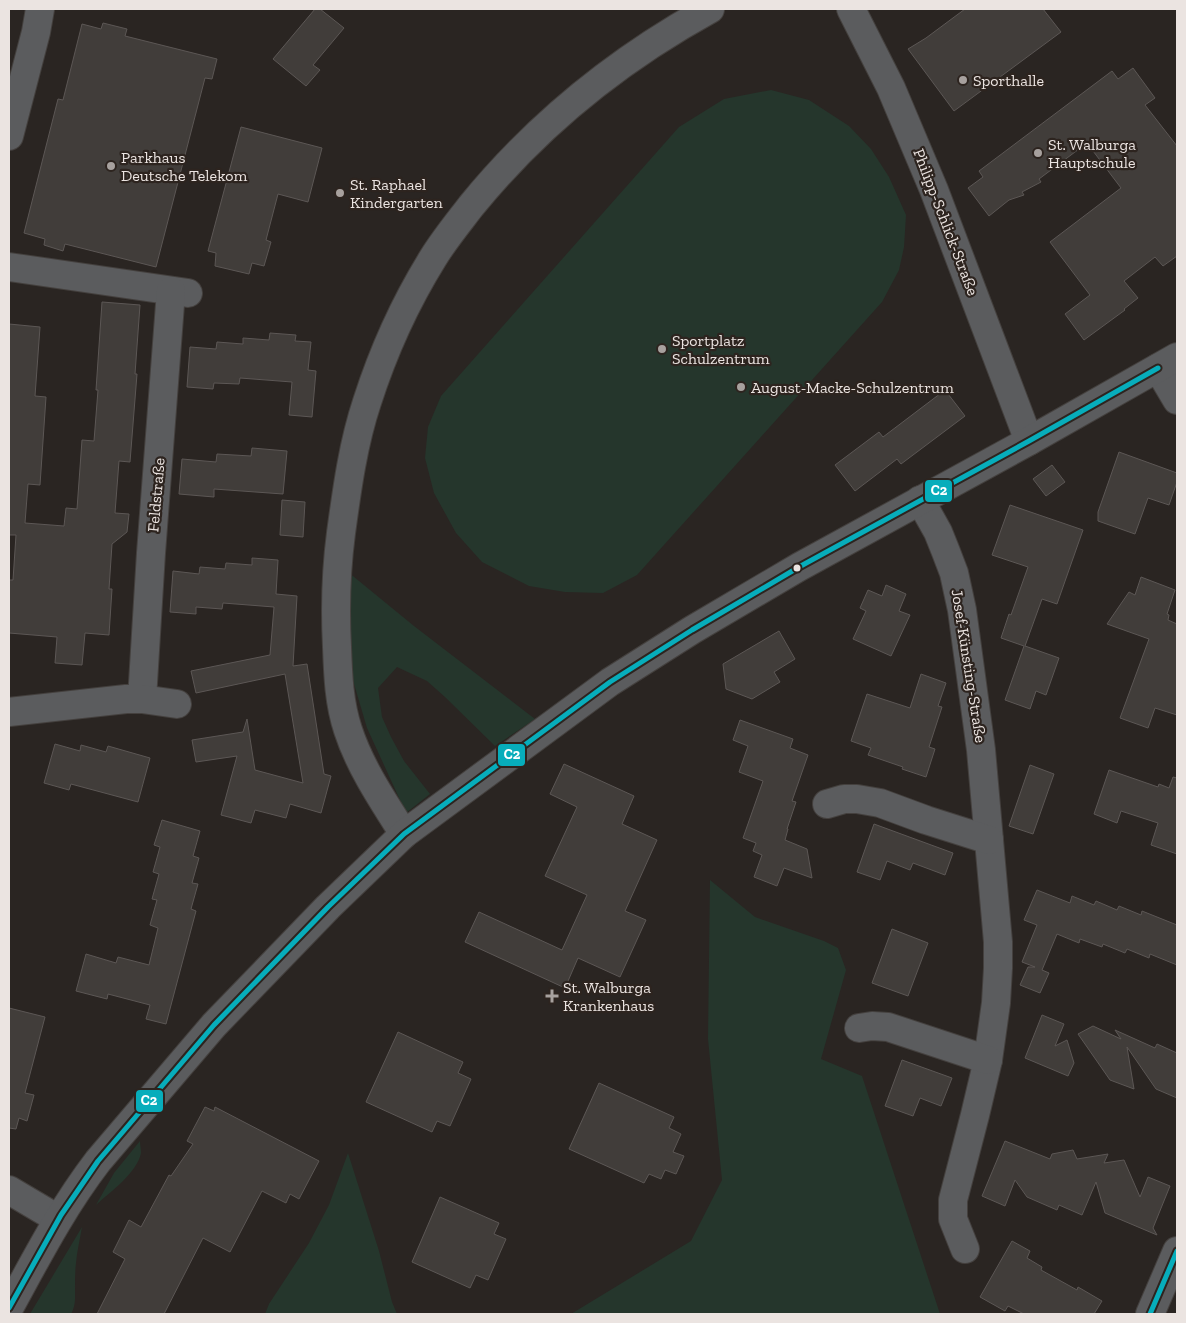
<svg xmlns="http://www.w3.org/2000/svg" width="1186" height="1323" font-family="'Zilla Slab',serif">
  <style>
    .green { fill: #25362c }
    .building { fill: #413d3a; stroke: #5c5755 }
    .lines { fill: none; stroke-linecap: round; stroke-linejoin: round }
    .minor-casing { stroke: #44403e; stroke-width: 30 }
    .minor { stroke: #5b5c5e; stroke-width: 28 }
    .bus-1-casing { stroke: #2d241f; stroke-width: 9 }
    .bus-1 { stroke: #07adbb; stroke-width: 5 }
    .poi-dot { fill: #a7a19e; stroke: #2d241f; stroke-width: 2 }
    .bus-dot { fill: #ebe4e1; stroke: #2d241f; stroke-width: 2 }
    .labels { text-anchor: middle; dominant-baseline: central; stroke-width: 4.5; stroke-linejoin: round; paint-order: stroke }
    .poi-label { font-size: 16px; fill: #ebe4e1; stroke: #2d241f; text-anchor: start }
    .street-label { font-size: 16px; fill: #ebe4e1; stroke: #2d241f }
    .line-badge { stroke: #2d241f; stroke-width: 2 }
    .badge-label { font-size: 14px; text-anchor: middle; font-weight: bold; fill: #fff }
  </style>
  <rect width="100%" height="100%" fill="#2a2522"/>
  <g class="green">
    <polygon points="771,90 809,100 849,126 871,149 889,177 906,215 904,247 899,270 882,302 637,575 603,593 565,592 529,586 482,562 456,533 434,493 425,458 428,427 441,396 679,127 724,99"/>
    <polygon points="348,572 414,626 535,719 495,746 445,697 427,681 397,667 378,688 382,717 391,737 404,761 430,794 406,813 367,728 352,677 348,631"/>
    <polygon points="710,880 755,917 824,941 838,948 846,970 821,1059 862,1076 940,1314 571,1314 691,1241 722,1180 708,1039"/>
    <path d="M140 1141C140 1145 141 1149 141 1153 137 1173 110 1192 96 1205L114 1173Z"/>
    <polygon points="348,1153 379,1251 392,1302 397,1314 265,1314 269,1304 309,1243 329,1205"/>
    <path d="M82 1227C80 1239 77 1251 76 1263 75 1271 75 1279 75 1287 75 1297 76 1305 71 1314H30Z"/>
  </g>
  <g class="building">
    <polygon points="315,9 320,9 344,28 313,65 320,70 306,86 273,59"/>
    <polygon points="965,9 1043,9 1061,32 954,111 908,49 926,38"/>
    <polygon points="103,23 127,29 125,36 217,59 212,79 205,78 156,267 65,244 63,251 44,245 45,239 24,233 58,99 63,100 82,24 101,29"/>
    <polygon points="1133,68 1155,98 1145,105 1177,146 1177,256 1163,266 1155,257 1124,281 1138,298 1124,309 1125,310 1084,340 1065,314 1090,295 1050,242 1121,188 1087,143 1039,179 1041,182 1022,192 1024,195 1009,200 989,216 968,188 983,177 979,171 1112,71 1118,79"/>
    <polygon points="241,127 322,148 308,202 278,194 266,240 271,242 264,266 252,263 249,274 215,266 216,253 208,251"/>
    <polygon points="102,302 140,305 135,374 137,374 130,462 119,461 115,513 129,514 127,532 112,544 109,589 112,589 109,635 85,633 82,665 55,663 57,637 9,633 9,580 13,580 16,535 9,535 9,324 40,327 35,396 46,397 40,485 28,484 25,523 64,526 66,508 77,509 82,440 94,441 98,390 96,390"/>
    <polygon points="270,333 296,335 295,341 311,342 308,370 316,371 312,417 289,415 292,382 240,378 239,384 214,383 213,389 187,387 190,347 216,349 217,342 243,344 243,338 269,340"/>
    <polygon points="945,390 965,416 901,464 897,459 855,491 835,465 879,432 883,437"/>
    <polygon points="252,448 287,451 283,494 214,489 214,497 179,494 182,459 216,462 217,454 251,456"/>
    <polygon points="1119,452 1177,473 1177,482 1169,505 1148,498 1135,534 1098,521 1098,512"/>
    <polygon points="1052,465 1065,482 1046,496 1033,479"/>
    <polygon points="282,500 305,502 303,537 280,535"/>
    <polygon points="1010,505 1083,530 1057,604 1042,599 1025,646 1059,658 1046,695 1036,691 1030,709 1005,700 1024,646 1001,638 1009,614 1011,615 1028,567 992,555"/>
    <polygon points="252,558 278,560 276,594 297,596 293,666 307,664 324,774 331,776 321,813 290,804 286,818 255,810 251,823 221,815 237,756 196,762 192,740 243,732 247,719 255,770 303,783 285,674 196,693 191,671 270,655 274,607 223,603 222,609 196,607 196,614 170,612 173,571 199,574 200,567 225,569 226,563 252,565"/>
    <polygon points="1141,577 1175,590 1167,614 1169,615 1168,620 1177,624 1177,715 1155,708 1148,728 1120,718 1149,639 1107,624 1129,592 1135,595"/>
    <polygon points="886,585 906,594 899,611 910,615 891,656 853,639 866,611 860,608 868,590 882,596"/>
    <polygon points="779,631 795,659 774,672 780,682 752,699 726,689 723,664"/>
    <polygon points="921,674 946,683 938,706 942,707 929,747 935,749 926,777 902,769 903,767 868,755 871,748 851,741 867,694 910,708"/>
    <polygon points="740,720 793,739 790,748 808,755 792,801 796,802 787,829 788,829 785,840 807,849 812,878 784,868 777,886 754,877 762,855 753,851 756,843 743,838 763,781 739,772 748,746 733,740"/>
    <polygon points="55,744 80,751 81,745 106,752 108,746 150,758 138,802 71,784 69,790 44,783"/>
    <polygon points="564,764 634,796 622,824 657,840 625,911 646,920 620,977 578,958 565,988 465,942 479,912 562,950 587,895 545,876 577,807 550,794"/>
    <polygon points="1030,765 1054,774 1033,834 1009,826"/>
    <polygon points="1109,770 1158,787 1159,784 1169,788 1173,777 1177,778 1177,854 1151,845 1158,823 1121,811 1117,823 1094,814"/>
    <polygon points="162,820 200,831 193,856 199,858 192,883 198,884 191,909 196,911 166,1024 146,1019 150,1005 108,994 107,999 76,991 86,954 116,963 118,957 149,965 158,928 150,925 157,900 152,899 159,874 153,872 160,847 154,845"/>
    <polygon points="874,824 953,853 945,875 913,863 910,870 887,861 880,880 857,872"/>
    <polygon points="1037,890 1070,903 1072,896 1094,905 1096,901 1117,910 1119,906 1141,915 1142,911 1177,925 1177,965 1150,954 1149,958 1127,949 1125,953 1103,944 1102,947 1080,939 1079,943 1057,934 1042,970 1049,973 1040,993 1020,985 1028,967 1035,967 1022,962 1037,925 1024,920"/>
    <polygon points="892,929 928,943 908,996 872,983"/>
    <polygon points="9,1008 45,1017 25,1093 34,1095 27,1121 19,1118 16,1129 9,1128"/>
    <polygon points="1042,1015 1064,1024 1055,1046 1067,1040 1074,1063 1068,1076 1025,1058"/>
    <polygon points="1093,1026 1121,1039 1115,1030 1155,1048 1157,1044 1177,1053 1177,1098 1156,1089 1127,1047 1134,1089 1110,1080 1078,1034"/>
    <polygon points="398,1032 463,1062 458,1073 471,1079 450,1126 437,1121 432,1132 366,1102"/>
    <polygon points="902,1060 952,1078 941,1106 920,1098 913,1116 885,1106"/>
    <polygon points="599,1083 674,1117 669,1128 681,1134 673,1152 684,1156 676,1174 665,1170 661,1179 649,1174 644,1183 569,1149"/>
    <polygon points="205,1107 214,1111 215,1107 319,1161 299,1199 290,1194 286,1203 262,1191 230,1252 203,1238 164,1314 97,1314 125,1259 113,1252 129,1220 141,1227 169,1175 171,1176 193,1144 187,1141"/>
    <polygon points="1005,1141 1050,1159 1052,1154 1073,1150 1077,1159 1108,1154 1104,1163 1124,1160 1140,1197 1148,1177 1170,1186 1153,1228 1157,1235 1105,1213 1096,1182 1082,1215 1059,1205 1057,1210 1027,1197 1015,1180 1005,1206 982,1196"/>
    <polygon points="440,1197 499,1223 494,1234 506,1239 488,1280 476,1275 470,1288 412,1262"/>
    <polygon points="1012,1241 1030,1251 1027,1258 1042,1267 1041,1270 1077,1290 1078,1287 1102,1301 1094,1314 1024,1314 1008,1306 1005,1311 980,1297"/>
  </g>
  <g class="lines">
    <g class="minor-casing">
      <g id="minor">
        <polyline points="851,9 891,88 934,190 1029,441"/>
        <polyline points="9,136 36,32 40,9"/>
        <polyline points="9,267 188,293"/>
        <polyline points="1158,368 1177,400"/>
        <polyline points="920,500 938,532 946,552 954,573 962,610 981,750 998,942 998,968 996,1003 988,1060 975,1115 953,1200 953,1219 965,1249"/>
        <polyline points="142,699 151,553 171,291"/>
        <polyline points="9,712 126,699 142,699 177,704"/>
        <polyline points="827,804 844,799 857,799 880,803 926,820 989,840"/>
        <path d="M404 834C383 801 360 767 348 730 339 703 338 675 337 647 335 609 336 571 341 533 347 489 353 444 367 402 383 352 405 303 433 258 444 240 458 223 471 206 537 125 619 59 710 9"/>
        <polyline points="859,1028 872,1026 888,1027 988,1060"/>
        <polyline points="9,1190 58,1219"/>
        <path d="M9 1308C37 1257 62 1208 98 1161L214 1025 328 907 404 834 610 682 692 630 799 567 1029 441 1177 357"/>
        <polyline points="1150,1314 1177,1251"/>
      </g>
    </g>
    <use href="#minor" class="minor"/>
    <g class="bus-1-casing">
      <g id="bus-1">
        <polyline points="9,1308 61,1215 98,1161 214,1025 328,907 404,834 610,682 692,630 799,567 1029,441 1158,368"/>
        <polyline points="1150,1314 1177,1251"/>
      </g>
    </g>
    <use href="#bus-1" class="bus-1"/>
  </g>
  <g class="poi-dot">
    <circle cx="963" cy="80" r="5"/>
    <circle cx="1038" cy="153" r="5"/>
    <circle cx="111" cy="166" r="5"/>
    <circle cx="340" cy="193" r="5"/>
    <circle cx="662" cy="349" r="5"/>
    <circle cx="741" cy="387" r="5"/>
    <path d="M549.5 988.5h5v5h5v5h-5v5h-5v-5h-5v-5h5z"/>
  </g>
  <circle class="bus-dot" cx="797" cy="568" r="4.5"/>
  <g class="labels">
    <g class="poi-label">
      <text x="973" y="80">Sporthalle</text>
      <text x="1048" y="144">St. Walburga<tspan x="1048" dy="18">Hauptschule</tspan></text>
      <text x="121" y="157">Parkhaus<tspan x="121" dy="18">Deutsche Telekom</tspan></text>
      <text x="350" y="184">St. Raphael<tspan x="350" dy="18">Kindergarten</tspan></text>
      <text x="672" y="340">Sportplatz<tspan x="672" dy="18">Schulzentrum</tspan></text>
      <text x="751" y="387">August-Macke-Schulzentrum</text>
      <text x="563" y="987">St. Walburga<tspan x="563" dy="18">Krankenhaus</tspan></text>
    </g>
    <g class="street-label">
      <text transform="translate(946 222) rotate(69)">Philipp-Schlick-Straße</text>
      <text transform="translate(156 495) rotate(-85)">Feldstraße</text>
      <text transform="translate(969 666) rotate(81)">Josef-Künsting-Straße</text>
    </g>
  </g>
  <g class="line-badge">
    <rect x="924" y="479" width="29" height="24" rx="5" fill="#07adbb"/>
    <rect x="497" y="743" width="29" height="24" rx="5" fill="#07adbb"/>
    <rect x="135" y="1089" width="29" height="24" rx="5" fill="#07adbb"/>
  </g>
  <g class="badge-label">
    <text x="939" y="495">C2</text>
    <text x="512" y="759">C2</text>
    <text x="149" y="1105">C2</text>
  </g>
  <rect width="1186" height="1323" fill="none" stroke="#ebe4e1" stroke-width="20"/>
</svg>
